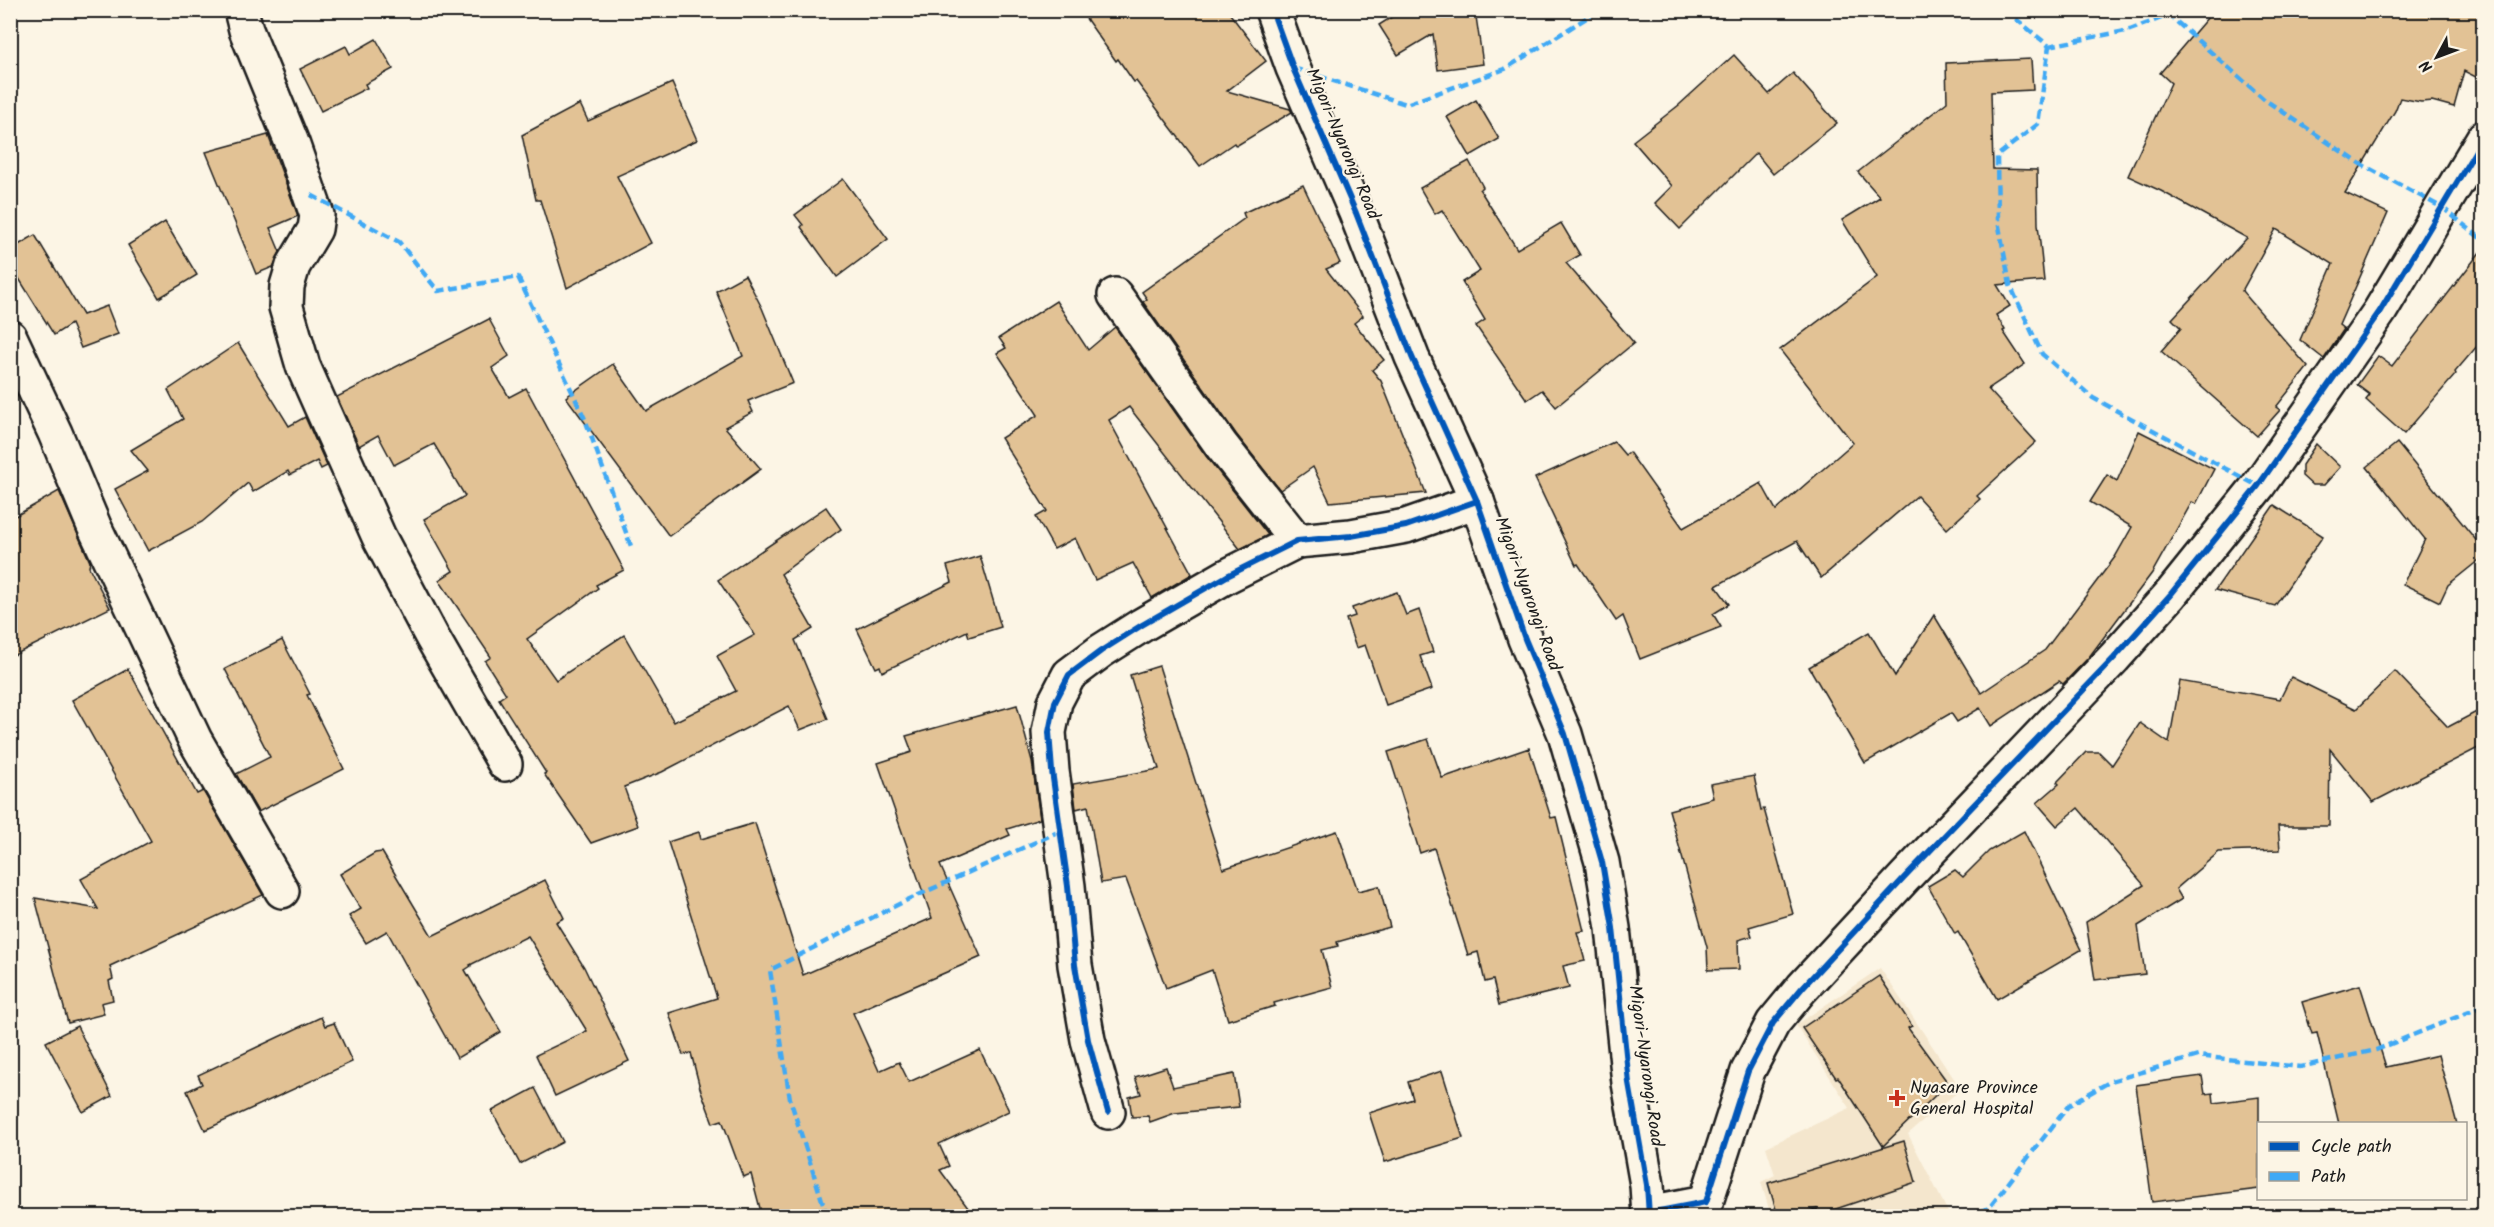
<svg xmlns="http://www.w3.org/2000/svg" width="2494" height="1227" font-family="Kalam,sans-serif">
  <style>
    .built { fill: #f4e6cd }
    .building { fill: #e2c295; stroke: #1c1c1c; stroke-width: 1.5 }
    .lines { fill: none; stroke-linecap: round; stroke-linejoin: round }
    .street-casing { stroke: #1c1c1c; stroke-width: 38 }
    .secondary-casing { stroke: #1c1c1c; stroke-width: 38 }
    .street { stroke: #fcf5e5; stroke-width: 33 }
    .secondary { stroke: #fcf5e5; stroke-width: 33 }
    .quiet { stroke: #3fa9f5; stroke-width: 4.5; stroke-dasharray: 9 4.5; stroke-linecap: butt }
    .cycleway-casing { stroke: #fcf5e5; stroke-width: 10 }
    .cycleway { stroke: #0057b8; stroke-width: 6 }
    .poi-dot { fill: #c8321e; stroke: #fcf5e5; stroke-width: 2 }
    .labels { text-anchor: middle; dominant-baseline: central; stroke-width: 4.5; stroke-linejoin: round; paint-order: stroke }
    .street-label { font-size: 18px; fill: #1c1c1c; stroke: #fcf5e5 }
    .poi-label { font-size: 18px; fill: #1c1c1c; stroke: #fcf5e5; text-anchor: start }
  </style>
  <rect width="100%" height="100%" fill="#fcf5e5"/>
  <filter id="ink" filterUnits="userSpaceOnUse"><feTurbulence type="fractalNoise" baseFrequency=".0167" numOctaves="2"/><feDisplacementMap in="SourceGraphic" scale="12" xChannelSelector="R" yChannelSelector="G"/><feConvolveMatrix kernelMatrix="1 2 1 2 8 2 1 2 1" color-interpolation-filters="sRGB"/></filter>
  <g filter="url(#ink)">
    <polygon class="built" points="1880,968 1961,1089 1908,1134 1950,1216 1771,1216 1761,1182 1775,1175 1766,1147 1850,1108 1796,1025"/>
    <g class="building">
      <polygon points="1080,10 1227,10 1266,61 1227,91 1290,109 1292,112 1236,146 1234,143 1200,166 1136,81 1134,82 1118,59 1116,61"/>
      <polygon points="1403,10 1475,10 1483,64 1438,70 1433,34 1398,55 1379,25"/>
      <polygon points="2214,10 2484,10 2484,81 2464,71 2454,107 2432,101 2421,102 2400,98 2395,111 2345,193 2388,213 2339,325 2344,329 2324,359 2300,340 2333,264 2276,229 2242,291 2308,367 2276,407 2280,410 2257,436 2161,351 2181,328 2172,319 2247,238 2161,191 2128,176 2171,83 2160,73"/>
      <polygon points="376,39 393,69 365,84 367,88 321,111 300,69 346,46 350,54"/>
      <polygon points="1734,55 1769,94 1793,73 1837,123 1773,174 1756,153 1680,229 1655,203 1672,186 1633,141 1679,105"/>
      <polygon points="2031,59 2033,90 1991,92 1993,169 2037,170 2038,224 2044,281 1997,285 2010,306 1996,315 2005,330 2003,331 2025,364 1988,389 2036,442 1977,496 1980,499 1947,529 1917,496 1821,578 1797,541 1716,586 1729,604 1713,614 1721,627 1640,659 1623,616 1616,621 1578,564 1576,565 1535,478 1614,442 1625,455 1629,452 1683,528 1761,483 1776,510 1853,443 1780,350 1877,277 1842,220 1880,197 1858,172 1947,102 1946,63"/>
      <polygon points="672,83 697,140 617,176 651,243 567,288 540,200 536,200 522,135 580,104 588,121"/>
      <polygon points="1476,100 1499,139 1470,156 1447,117"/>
      <polygon points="268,135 298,216 270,228 280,252 273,267 256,274 206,152"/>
      <polygon points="1469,161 1483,187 1480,190 1517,249 1561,223 1580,255 1566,263 1634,343 1556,407 1542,390 1527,400 1476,326 1485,320 1462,282 1480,271 1442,210 1435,214 1420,188"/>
      <polygon points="843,179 888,239 837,277 801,227 803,225 795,215"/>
      <polygon points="1303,185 1340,263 1326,269 1363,316 1354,323 1384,360 1372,370 1381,381 1426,493 1330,502 1313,467 1280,490 1236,434 1143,302 1147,299 1142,292 1245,218 1243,213"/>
      <polygon points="165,222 197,275 159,298 128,245"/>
      <polygon points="35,235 83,315 107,306 118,334 81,348 71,324 54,335 10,264 10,250"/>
      <polygon points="2484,247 2484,338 2455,372 2456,374 2404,434 2366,400 2370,395 2357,385 2378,356 2392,366"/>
      <polygon points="745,275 762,308 793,383 748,401 753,412 725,427 761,469 669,536 566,397 613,364 646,411 743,356 716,291"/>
      <polygon points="1056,301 1088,350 1115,327 1206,456 1268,535 1240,549 1129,407 1109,420 1192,574 1152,598 1133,563 1095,580 1075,538 1054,549 1036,517 1047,511 1001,438 1038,415 997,353 1006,348 999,338"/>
      <polygon points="489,319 509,356 492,368 509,397 526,388 624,570 596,585 598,588 527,639 556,680 624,635 674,722 736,691 717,656 755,635 718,580 826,507 841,529 781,574 813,629 795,640 828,719 800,730 789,706 662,772 624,787 638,826 591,843 544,774 546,773 499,699 506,694 485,661 491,657 439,580 453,571 424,519 465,496 434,444 394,465 378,435 359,446 337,397"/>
      <polygon points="238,343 289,426 305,417 327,466 321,469 317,461 290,475 288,471 253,492 248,483 202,522 148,551 115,489 148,471 131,450 183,419 168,390"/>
      <polygon points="2139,431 2214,469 2196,504 2192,502 2152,573 2089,657 2063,684 2059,681 1991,726 1980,708 1957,722 1951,713 1865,763 1809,667 1869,632 1895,676 1934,615 1981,693 2045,650 2115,557 2132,527 2090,502 2107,475 2117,481"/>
      <polygon points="2397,443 2484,550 2484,556 2448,585 2440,602 2403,584 2425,539 2367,467"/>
      <polygon points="2316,444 2340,467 2324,485 2312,485 2302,476 2302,465"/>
      <polygon points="59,491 90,562 89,567 110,608 10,657 10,519"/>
      <polygon points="2274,505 2323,536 2275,606 2215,590"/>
      <polygon points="980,556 1001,627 969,637 967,631 882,672 880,666 876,668 857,629 952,582 947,566"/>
      <polygon points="1397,592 1406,615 1419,610 1433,652 1420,656 1432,689 1386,705 1365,645 1356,648 1346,619 1355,616 1352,608"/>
      <polygon points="282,640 310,694 307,695 344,769 258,812 236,774 270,757 225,669"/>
      <polygon points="1159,666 1223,869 1337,831 1358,891 1379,886 1390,927 1337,942 1338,946 1322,950 1332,987 1274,1003 1275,1006 1228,1020 1212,970 1166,988 1126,879 1101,883 1088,806 1076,809 1073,784 1159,769 1130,675"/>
      <polygon points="128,669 197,794 203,791 263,895 110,966 113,979 109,981 113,1000 101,1003 104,1014 68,1023 35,898 98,909 81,879 151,841 72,700"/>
      <polygon points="2395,671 2448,727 2484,708 2484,745 2373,802 2330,749 2329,826 2278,826 2280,850 2219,852 2176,889 2182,899 2138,926 2145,974 2095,980 2086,922 2144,885 2078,808 2057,826 2037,803 2059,784 2057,782 2086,752 2099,752 2112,765 2140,723 2169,743 2180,681 2280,699 2291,677 2356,709"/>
      <polygon points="1017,705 1032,761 1040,819 1007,829 1010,835 940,865 981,957 853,1013 879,1071 899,1062 909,1082 980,1050 1009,1111 939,1144 949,1166 940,1170 974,1216 762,1216 751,1174 743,1177 722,1120 713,1123 700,1088 691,1053 683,1055 669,1013 717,998 668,842 699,832 701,839 755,823 803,975 932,918 878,763 912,752 906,736"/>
      <polygon points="1428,739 1442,778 1529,748 1551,818 1556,817 1584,931 1577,932 1585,961 1563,966 1569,988 1499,1005 1493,980 1485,982 1478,952 1468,955 1434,848 1420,853 1388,752"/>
      <polygon points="1754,776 1761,810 1764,809 1793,914 1749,927 1752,936 1738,940 1739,969 1708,970 1707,947 1669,810 1713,798 1710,784"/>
      <polygon points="2024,831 2081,950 1997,999 1958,932 1955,934 1928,886 1955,870 1963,877 1989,851"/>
      <polygon points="382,852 432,936 545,880 564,918 556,922 584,967 629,1061 555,1096 536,1055 587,1031 528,936 470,965 471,966 465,970 501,1032 457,1058 387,931 366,943 349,916 361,909 340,874 375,853"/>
      <polygon points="1879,976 1912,1026 1908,1028 1948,1083 1883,1146 1838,1077 1836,1078 1802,1028"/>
      <polygon points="2360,985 2386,1067 2438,1055 2457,1124 2339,1124 2317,1033 2312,1034 2302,1002"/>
      <polygon points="321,1017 325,1026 334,1023 352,1062 205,1130 187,1091 202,1084 198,1075"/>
      <polygon points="77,1026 112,1096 83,1112 46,1042"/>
      <polygon points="1166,1067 1173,1087 1234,1074 1239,1107 1175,1113 1150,1122 1148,1116 1132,1117 1129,1097 1141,1094 1135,1077"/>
      <polygon points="1442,1071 1463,1138 1385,1162 1369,1113 1413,1099 1408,1082"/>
      <polygon points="2202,1076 2205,1094 2213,1093 2214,1103 2259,1097 2259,1189 2152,1202 2136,1085"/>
      <polygon points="535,1088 563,1142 520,1164 492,1111"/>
      <polygon points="1904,1141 1916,1182 1818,1215 1817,1209 1791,1216 1778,1216 1768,1183"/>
    </g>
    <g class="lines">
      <g class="street-casing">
        <g id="street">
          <polyline points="241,10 246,30 292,143 317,215 315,229 293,266 287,286 286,307 303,366 379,537 432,637 505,764"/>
          <polyline points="1115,295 1221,445 1297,541"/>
          <polyline points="10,337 55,433 94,526 195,740 282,891"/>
          <polyline points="1108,1112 1088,1040 1075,965 1068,886 1052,771 1049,732 1055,702 1069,675 1101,651 1142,625 1227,576 1297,541 1351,536 1406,526 1477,501"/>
          <polyline points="1649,1213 1706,1202 1748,1071 1773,1023 1802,988 1904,878 2114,658 2171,594 2258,486 2380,311 2484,137"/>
        </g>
      </g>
      <g class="secondary-casing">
        <polyline id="secondary" points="1272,10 1293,68 1356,213 1412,357 1477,501 1525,639 1565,734 1602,862 1613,928 1629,1083 1647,1185 1649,1216"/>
      </g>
      <use href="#street" class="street"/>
      <use href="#secondary" class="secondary"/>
      <g class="quiet">
        <polyline points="2005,10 2049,46 2038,124 1997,156 1998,221 2010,285 2042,354 2093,398 2258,486"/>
        <polyline points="2049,46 2130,30 2169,15 2265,100 2359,163 2443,208 2484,241"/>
        <polyline points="1293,68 1406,104 1505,69 1599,10"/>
        <polyline points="311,195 399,242 438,291 518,277 585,419 632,549"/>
        <polyline points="827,1216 790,1099 770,970 903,902 1060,831"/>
        <polyline points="1967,1216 1989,1208 2069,1105 2111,1081 2198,1056 2300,1067 2376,1050 2484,1006"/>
      </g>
      <g class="cycleway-casing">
        <g id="cycleway">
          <polyline points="1272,10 1293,68 1356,213 1412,357 1477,501 1525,639 1565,734 1602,862 1613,928 1629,1083 1647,1185 1649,1216"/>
          <polyline points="1108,1112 1088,1040 1075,965 1068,886 1052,771 1049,732 1055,702 1069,675 1101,651 1142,625 1227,576 1297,541 1351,536 1406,526 1477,501"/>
          <polyline points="1649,1213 1706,1202 1748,1071 1773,1023 1802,988 1904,878 2114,658 2171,594 2258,486 2380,311 2484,137"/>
        </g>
      </g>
      <use href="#cycleway" class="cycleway"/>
    </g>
  </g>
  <path class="poi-dot" d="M1894 1089h6v6h6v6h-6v6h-6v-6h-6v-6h6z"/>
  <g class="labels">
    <g class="street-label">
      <text transform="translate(1342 144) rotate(67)">Migori-Nyarongi Road</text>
      <text transform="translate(1527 594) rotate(70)">Migori-Nyarongi Road</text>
      <text transform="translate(1645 1066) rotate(82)">Migori-Nyarongi Road</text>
    </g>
    <g class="poi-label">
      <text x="1910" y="1088">Nyasare Province<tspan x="1910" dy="21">General Hospital</tspan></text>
    </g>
  </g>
  <rect width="2494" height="1227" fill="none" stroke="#fcf5e5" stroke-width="36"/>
  <rect x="18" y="18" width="2458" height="1191" fill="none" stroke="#1c1c1c" stroke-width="2" filter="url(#ink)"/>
  <rect x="2257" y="1122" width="210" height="78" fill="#fcf5e5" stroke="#a29e95" stroke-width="1.5"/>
  <rect x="2269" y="1142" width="30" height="9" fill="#0057b8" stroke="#a29e95" stroke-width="1.5"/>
  <text x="2311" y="1152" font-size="18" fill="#1c1c1c">Cycle path</text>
  <rect x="2269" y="1172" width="30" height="9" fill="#3fa9f5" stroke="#a29e95" stroke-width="1.5"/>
  <text x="2311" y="1182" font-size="18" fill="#1c1c1c">Path</text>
  <g transform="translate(2437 57) rotate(229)" stroke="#fcf5e5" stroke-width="4.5" paint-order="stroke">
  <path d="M0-4.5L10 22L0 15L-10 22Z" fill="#1c1c1c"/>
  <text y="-9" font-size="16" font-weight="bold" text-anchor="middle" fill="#1c1c1c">N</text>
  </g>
</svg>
